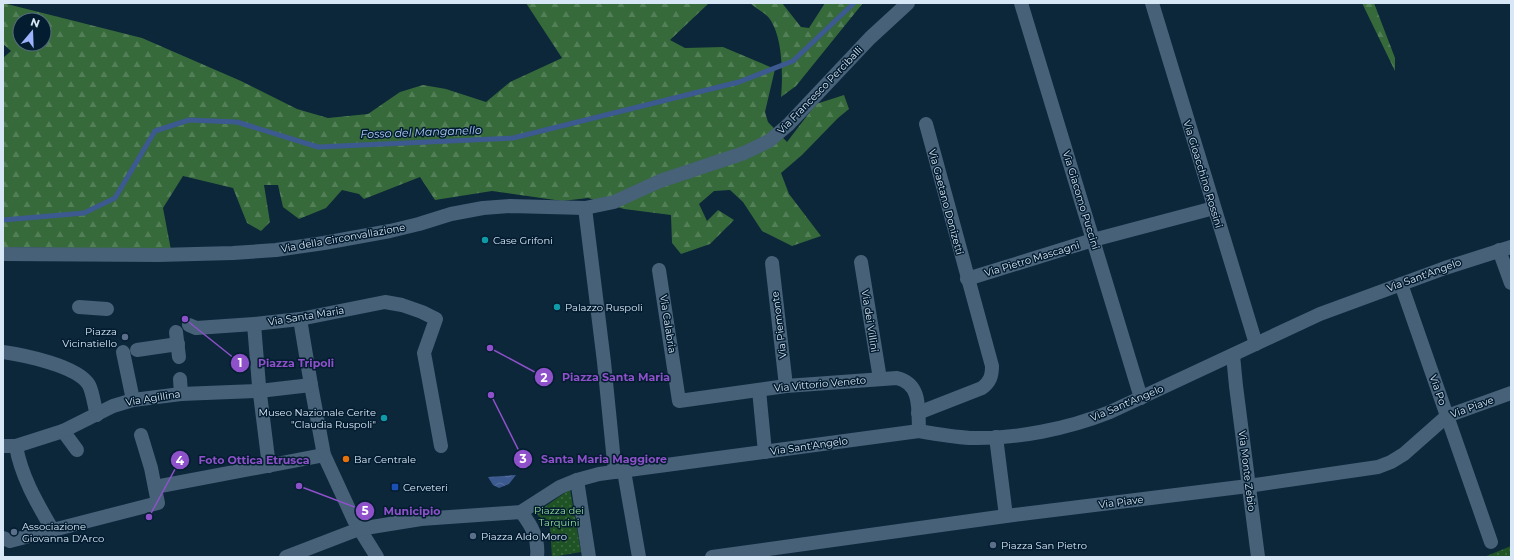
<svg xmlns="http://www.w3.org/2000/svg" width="1514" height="560" font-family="Montserrat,sans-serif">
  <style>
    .forest { fill: url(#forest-firs); fill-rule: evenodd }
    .park { fill: url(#park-dots) }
    .water { fill: url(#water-waves) }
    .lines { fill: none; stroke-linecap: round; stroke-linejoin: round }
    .stream { stroke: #3c5a8f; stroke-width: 5 }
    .street { stroke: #466178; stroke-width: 14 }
    .culture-dot { fill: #0f9aa8; stroke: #031c30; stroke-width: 1.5 }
    .service-dot { fill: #5c6f8a; stroke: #031c30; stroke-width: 1.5 }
    .food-dot { fill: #e8710a; stroke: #031c30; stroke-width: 1.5 }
    .transit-dot { fill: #1a4fb4; stroke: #031c30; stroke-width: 1.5 }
    .labels { text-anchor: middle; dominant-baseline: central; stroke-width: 3; stroke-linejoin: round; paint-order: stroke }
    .street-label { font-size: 10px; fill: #d8e7f5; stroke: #031c30 }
    .poi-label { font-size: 10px; fill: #d8e7f5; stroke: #031c30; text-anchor: start }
    .park-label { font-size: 10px; fill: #95e099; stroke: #031c30 }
    .water-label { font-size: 11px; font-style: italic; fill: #adcaf9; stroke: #031c30 }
    .leader { fill: none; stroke: #8e51ca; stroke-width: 1.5 }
    .callout-dot { fill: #8e51ca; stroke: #031c30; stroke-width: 1.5 }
    .mark-label { font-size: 12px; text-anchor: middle; font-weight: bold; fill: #fff }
    .callout-label { font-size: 11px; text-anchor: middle; font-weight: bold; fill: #8e51ca; stroke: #031c30; stroke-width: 3; stroke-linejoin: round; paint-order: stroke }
  </style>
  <defs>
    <pattern id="forest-firs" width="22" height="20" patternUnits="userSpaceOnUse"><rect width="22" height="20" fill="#366a3a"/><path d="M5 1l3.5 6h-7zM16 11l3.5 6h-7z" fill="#527f57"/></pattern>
    <pattern id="park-dots" width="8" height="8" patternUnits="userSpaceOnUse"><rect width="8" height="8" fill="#1f5325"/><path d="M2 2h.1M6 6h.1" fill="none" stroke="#3f6c45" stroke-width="1.8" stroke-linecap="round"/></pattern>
    <pattern id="water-waves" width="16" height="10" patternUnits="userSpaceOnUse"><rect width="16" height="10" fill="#3c5a8f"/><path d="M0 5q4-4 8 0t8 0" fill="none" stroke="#57729f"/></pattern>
  </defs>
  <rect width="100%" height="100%" fill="#0c263a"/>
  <g class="forest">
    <path d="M3 3 142 38 241 81 297 109 328 118 368 114 400 92 423 85 446 89 486 102 510 82 562 58 526 3H709L670 40 685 48 723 47 775 69 765 112 768 122 787 142 816 104 844 95 849 109 838 118 802 155 781 173 789 194 821 236 792 246 762 231 743 202 730 190 714 191 699 204 707 221 718 210 734 220 710 244 681 254 672 243 671 215 624 209 588 198 562 201 492 191 435 200 420 177 364 199 359 194 342 190 326 208 299 219 283 207 278 185H264L270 222 261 231 247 223 233 188 183 176 163 208 171 250 3 247V58L11 51 3 44ZM20 20H44V44H20Z"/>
    <path d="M750 3H782L801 27 809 28 825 3H863L796 86 781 97C783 76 783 36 769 18 764 12 755 8 750 3Z"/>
    <polygon points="1362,3 1374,3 1395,58 1395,71"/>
  </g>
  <g class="park">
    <polygon points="570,489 581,552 552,557 550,528 536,513"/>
    <polygon points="1511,546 1511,557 1484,557"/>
  </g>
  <polygon class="water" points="516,475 509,484 499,488 493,485 488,477"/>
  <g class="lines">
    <polyline class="stream" points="3,220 84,213 115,198 155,131 189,120 237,122 318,147 513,138 739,82 793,61 854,3"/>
    <g class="street">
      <polyline points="1021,3 1141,398"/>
      <polyline points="1152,3 1256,344"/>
      <polyline points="585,208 604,362 615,472"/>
      <polyline points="1499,250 1511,283"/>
      <polyline points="3,254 158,255 233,253 276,250 324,243 390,231 419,224 451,214 483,208 510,206 585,208 614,202 660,181 744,153 769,141 788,125 870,38 908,3"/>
      <polyline points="861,262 880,379"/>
      <polyline points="772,263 786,386"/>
      <path d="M659 270 679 401 786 386 897 378C922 384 918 410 919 431"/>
      <polyline points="967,279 1093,240 1214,208"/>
      <polyline points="1401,284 1491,542"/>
      <polyline points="79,307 107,309"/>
      <polyline points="300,319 311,385 324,455 354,520 377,557"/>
      <polyline points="254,324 259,386 269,466"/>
      <polyline points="189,325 196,328 254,324 300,319 385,302 402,305 422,312 436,319 424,353 441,446"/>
      <polyline points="176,332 179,357"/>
      <polyline points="137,350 178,344"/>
      <path d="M3 352C24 355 78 366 89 385 93 393 94 405 97 415"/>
      <polyline points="123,352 133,400"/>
      <polyline points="1233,355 1236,386 1258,557"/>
      <polyline points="180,379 181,394"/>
      <polyline points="759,390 765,452"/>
      <path d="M918 413 982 388C990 382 992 376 992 366L926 124"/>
      <polyline points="63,431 77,450"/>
      <polyline points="996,437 1006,516"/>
      <polyline points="3,446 16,446 63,431 113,406 133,400 181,394 259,391 311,385"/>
      <path d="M16 446C21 476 37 503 52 529"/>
      <polyline points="624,471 639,557"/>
      <polyline points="577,480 589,557"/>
      <polyline points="155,487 324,455"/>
      <path d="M521 512C532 526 539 539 537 557"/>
      <polyline points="3,538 10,541 158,503 151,468 141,435"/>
      <path d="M286 557 359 529 421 519 521 512 560 487 577 480 599 474 919 431C936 434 953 437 970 438 1017 439 1067 429 1110 412L1320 314 1445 268 1511 247"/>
      <polyline points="712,557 1006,516 1248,486 1378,467 1391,462 1404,454 1447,416 1511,393"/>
    </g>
  </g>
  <g class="culture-dot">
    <circle cx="485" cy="240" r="4"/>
    <circle cx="557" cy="307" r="4"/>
    <circle cx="384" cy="418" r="4"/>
  </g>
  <g class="service-dot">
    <circle cx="125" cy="337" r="4"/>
    <circle cx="14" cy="532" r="4"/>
    <circle cx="473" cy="536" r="4"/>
    <circle cx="993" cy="545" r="4"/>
  </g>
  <circle class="food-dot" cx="346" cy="459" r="4"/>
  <rect class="transit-dot" x="391" y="483" width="8" height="8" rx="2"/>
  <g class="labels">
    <g class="street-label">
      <text transform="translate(820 90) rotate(-46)">Via Francesco Perciballi</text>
      <text transform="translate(1203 174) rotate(73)">Via Gioacchino Rossini</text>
      <text transform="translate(1081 200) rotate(73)">Via Giacomo Puccini</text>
      <text transform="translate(946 202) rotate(75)">Via Gaetano Donizetti</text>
      <text transform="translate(343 238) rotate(-10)">Via della Circonvallazione</text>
      <text transform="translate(1032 259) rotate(-17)">Via Pietro Mascagni</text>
      <text transform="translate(1424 275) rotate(-20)">Via Sant'Angelo</text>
      <text transform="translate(306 316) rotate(-9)">Via Santa Maria</text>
      <text transform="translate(870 321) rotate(81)">Via dei Villini</text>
      <text transform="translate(668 324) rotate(81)">Via Calabria</text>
      <text transform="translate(779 325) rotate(-97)">Via Piemonte</text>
      <text transform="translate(820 384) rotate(-5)">Via Vittorio Veneto</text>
      <text transform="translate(1438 390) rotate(71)">Via Po</text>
      <text transform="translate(153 398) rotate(-9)">Via Agillina</text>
      <text transform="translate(1127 403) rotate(-23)">Via Sant'Angelo</text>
      <text transform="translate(1472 407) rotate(-20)">Via Piave</text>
      <text transform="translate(809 446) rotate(-8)">Via Sant'Angelo</text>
      <text transform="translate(1247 471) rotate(83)">Via Monte Zebio</text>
      <text transform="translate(1121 502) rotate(-7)">Via Piave</text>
    </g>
    <g class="poi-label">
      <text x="493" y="240">Case Grifoni</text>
      <text x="565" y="307">Palazzo Ruspoli</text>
      <text x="117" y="331" text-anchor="end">Piazza<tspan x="117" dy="12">Vicinatiello</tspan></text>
      <text x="376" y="412" text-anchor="end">Museo Nazionale Cerite<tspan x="376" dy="12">"Claudia Ruspoli"</tspan></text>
      <text x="354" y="459">Bar Centrale</text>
      <text x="403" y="487">Cerveteri</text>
      <text x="22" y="526">Associazione<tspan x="22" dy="12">Giovanna D'Arco</tspan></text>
      <text x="481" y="536">Piazza Aldo Moro</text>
      <text x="1001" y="545">Piazza San Pietro</text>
    </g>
    <g class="park-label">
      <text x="559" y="510">Piazza dei<tspan x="559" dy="12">Tarquini</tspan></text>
    </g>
    <g class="water-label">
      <text transform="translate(421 132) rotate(-2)">Fosso del Manganello</text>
    </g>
  </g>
  <path class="leader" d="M185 319L240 363M490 348L544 377M491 395L523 459M149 517L180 460M299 486L365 511"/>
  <g class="callout-dot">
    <circle cx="185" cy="319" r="4"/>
    <circle cx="490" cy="348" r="4"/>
    <circle cx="491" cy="395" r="4"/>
    <circle cx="149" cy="517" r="4"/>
    <circle cx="299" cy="486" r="4"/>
    <circle cx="240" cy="363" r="10"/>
    <circle cx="544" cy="377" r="10"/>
    <circle cx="523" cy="459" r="10"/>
    <circle cx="180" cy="460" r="10"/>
    <circle cx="365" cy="511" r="10"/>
  </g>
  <g class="mark-label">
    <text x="240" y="367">1</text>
    <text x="544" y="382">2</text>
    <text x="523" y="463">3</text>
    <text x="180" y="465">4</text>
    <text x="365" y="515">5</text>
  </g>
  <g class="callout-label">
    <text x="296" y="367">Piazza Tripoli</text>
    <text x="616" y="381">Piazza Santa Maria</text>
    <text x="604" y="463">Santa Maria Maggiore</text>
    <text x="254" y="464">Foto Ottica Etrusca</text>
    <text x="412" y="515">Municipio</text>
  </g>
  <rect width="1514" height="560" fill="none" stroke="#d8e7f5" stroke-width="8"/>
  <g transform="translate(32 32) rotate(19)"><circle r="19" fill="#031c30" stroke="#586d7f"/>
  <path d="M0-3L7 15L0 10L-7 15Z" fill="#9db4fd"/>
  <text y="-6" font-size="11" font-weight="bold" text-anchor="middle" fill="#d8e7f5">N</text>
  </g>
</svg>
